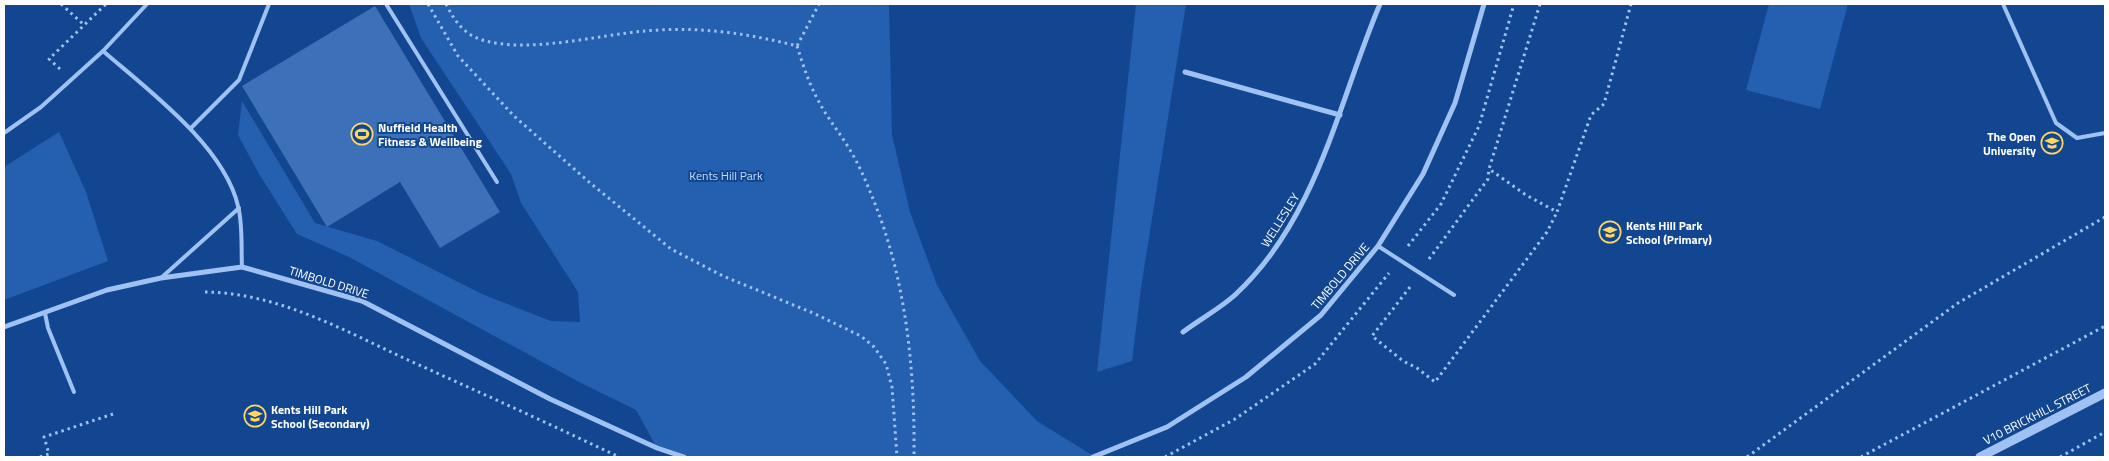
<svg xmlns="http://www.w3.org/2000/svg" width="2109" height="461" font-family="'Titillium Web',sans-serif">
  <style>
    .green { fill: #255fb0 }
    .building { fill: #3c70b9 }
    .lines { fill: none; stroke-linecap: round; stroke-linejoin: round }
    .path { stroke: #9fc2f2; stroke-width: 3; stroke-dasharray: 2.5 4; stroke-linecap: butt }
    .service { stroke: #9fc2f2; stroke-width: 4 }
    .minor { stroke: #9fc2f2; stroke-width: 5 }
    .tertiary { stroke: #9fc2f2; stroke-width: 9 }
    .labels { text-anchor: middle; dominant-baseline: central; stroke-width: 4; stroke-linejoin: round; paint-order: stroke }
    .poi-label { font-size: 12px; font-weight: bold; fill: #fff; stroke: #134691; text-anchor: start }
    .park-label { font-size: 12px; fill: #c6ddfc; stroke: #134691 }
    .street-label { font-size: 12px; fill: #fff; stroke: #134691 }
  </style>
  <rect width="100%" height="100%" fill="#134691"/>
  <g class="green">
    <polygon points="409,4 889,4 892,135 910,212 937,285 980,361 1037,421 1095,457 684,457 657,448 636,410 581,383 349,257 297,234 259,174 238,135 242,101 315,223 377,241 482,294 551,321 580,322 578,292 521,203 511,174 421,38"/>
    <polygon points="1136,4 1186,4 1141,288 1132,361 1097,372"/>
    <polygon points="1769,4 1848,4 1820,109 1746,90"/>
    <polygon points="59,132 86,192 108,261 4,300 4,167"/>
  </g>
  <polygon class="building" points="375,6 500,212 440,248 400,182 327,227 242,86"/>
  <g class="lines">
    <g class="path">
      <polyline points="61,4 83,24"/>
      <polyline points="428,4 458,56 514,116 589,182 671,249 723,276 813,313 861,336 874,347 886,364 892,387 897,457"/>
      <path d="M446 4C455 22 465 36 486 41 531 53 598 35 645 31 697 26 747 33 797 46L819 4"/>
      <polyline points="1540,4 1489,169 1526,195 1557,212 1591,115 1604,104 1631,4"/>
      <path d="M797 46C803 65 809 84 819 102 828 119 840 133 850 150 858 163 865 179 871 194 906 277 915 368 914 457"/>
      <polyline points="60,69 49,59 106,4"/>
      <polyline points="1408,246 1441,204 1479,126 1514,4"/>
      <polyline points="1429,259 1488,179 1489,169"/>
      <polyline points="1410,287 1372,336 1403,361 1417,368 1435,382 1547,232 1557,212"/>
      <path d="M205 292C278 293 343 330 408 360 479 392 550 424 619 457"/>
      <polyline points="40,457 49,454 44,437 113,414"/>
      <polyline points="1165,457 1235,419 1315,364 1389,273"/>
      <polyline points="1747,457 1958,303 2105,217"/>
      <polyline points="1861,457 2105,326"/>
      <polyline points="2060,457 2105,432"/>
    </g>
    <g class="service">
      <polyline points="386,4 497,182"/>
      <polyline points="2003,4 2056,123 2077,138 2105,133"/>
      <path d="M103 51C148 90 224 146 238 206 243 225 241 248 242 267"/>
      <polyline points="191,128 239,80 269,4"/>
      <polyline points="4,133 41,107 103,51 147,4"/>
      <polyline points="1378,246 1454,295"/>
      <polyline points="161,278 239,208"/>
      <polyline points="45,313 48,328 74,392"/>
    </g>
    <g class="minor">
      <polyline points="1185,72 1340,115"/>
      <polyline points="4,327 107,290 161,278 242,267 362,301 550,399 657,448 684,457"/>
      <path d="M1183 332C1200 319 1221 308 1236 294 1318 217 1338 103 1380 4"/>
      <polyline points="1093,457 1167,427 1246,377 1321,315 1378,246 1423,174 1455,103 1484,4"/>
    </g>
    <polyline class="tertiary" points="1980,457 2105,393"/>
  </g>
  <defs>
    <g id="stadium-ring" transform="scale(1.125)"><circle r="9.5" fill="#134691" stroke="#ffd65f" stroke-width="1.5"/><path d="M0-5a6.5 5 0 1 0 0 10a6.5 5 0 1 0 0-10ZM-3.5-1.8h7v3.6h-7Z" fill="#ffd65f"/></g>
    <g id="university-ring" transform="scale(1.125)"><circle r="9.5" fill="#134691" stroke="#ffd65f" stroke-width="1.5"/><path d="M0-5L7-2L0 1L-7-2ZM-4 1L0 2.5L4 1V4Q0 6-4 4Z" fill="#ffd65f"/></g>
    <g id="school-ring" transform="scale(1.125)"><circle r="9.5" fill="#134691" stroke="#ffd65f" stroke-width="1.5"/><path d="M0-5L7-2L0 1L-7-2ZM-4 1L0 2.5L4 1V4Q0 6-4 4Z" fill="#ffd65f"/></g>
  </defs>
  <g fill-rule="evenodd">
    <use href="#stadium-ring" x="362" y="134"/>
    <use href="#university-ring" x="2052" y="143"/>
    <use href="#school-ring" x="1610" y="232"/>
    <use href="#school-ring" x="255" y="416"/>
  </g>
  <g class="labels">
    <g class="poi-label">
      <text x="378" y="127">Nuffield Health<tspan x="378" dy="14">Fitness &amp; Wellbeing</tspan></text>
      <text x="2036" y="136" text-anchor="end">The Open<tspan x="2036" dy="14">University</tspan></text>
      <text x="1626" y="225">Kents Hill Park<tspan x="1626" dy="14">School (Primary)</tspan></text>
      <text x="271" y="409">Kents Hill Park<tspan x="271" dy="14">School (Secondary)</tspan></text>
    </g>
    <g class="park-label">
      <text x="726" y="175">Kents Hill Park</text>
    </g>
    <g class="street-label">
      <text transform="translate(1280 220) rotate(-58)">WELLESLEY</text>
      <text transform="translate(1340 276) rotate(-50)">TIMBOLD DRIVE</text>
      <text transform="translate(329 282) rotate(17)">TIMBOLD DRIVE</text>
      <text transform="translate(2037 414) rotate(-27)">V10 BRICKHILL STREET</text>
    </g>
  </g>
  <rect width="2109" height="461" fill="none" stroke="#ffffff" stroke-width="10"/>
</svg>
